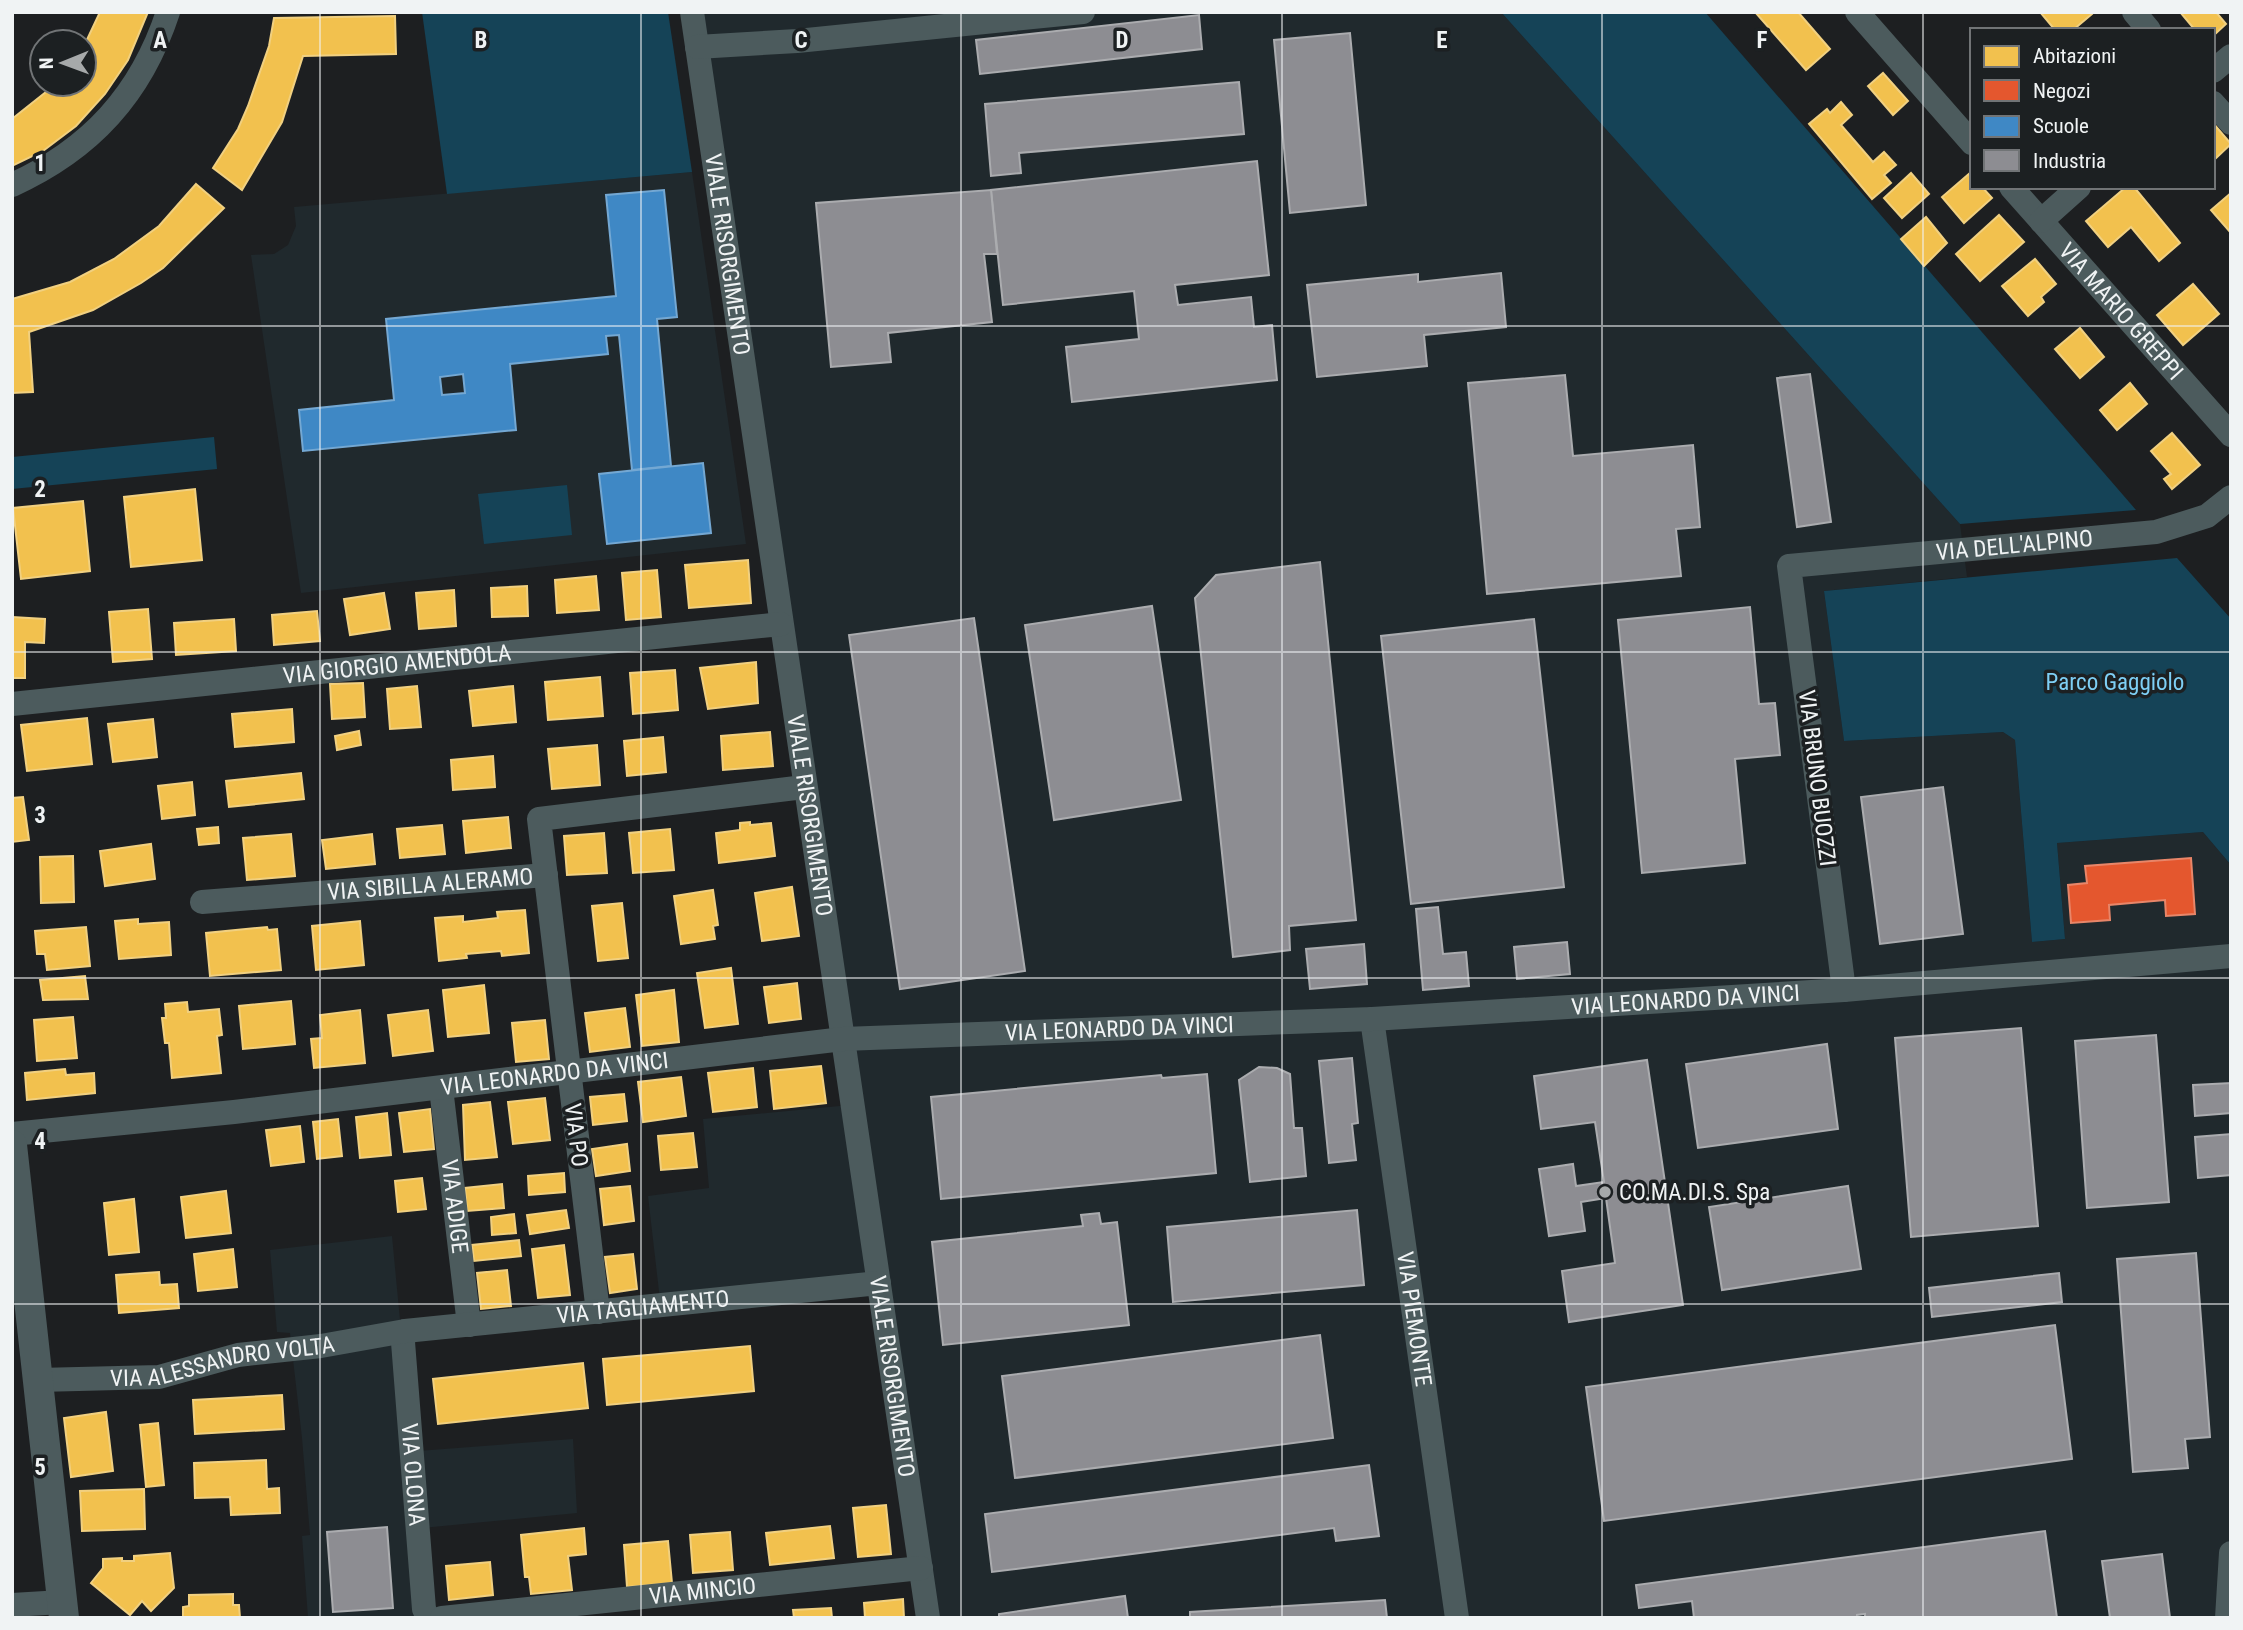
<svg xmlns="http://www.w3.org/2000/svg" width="2243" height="1630" font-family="'Roboto Condensed',sans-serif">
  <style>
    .built { fill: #20292d }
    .green { fill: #154357 }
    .homes { fill: #f2c14e; stroke: #f1d080; stroke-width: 2 }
    .shops { fill: #e4572e; stroke: #e88669; stroke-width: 2 }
    .schools { fill: #3f88c5; stroke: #74a8d3; stroke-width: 2; fill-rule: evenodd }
    .industry { fill: #8d8d92; stroke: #abacaf; stroke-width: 2 }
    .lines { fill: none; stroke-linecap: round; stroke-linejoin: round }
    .minor { stroke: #4c5b5d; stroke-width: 24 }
    .tertiary { stroke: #4c5b5d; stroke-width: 30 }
    .grid { fill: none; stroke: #f0f3f4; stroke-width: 2; stroke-opacity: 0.55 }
    .poi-dot { fill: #a6a9aa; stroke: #1c2022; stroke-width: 2.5 }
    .labels { text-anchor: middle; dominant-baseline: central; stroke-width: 7; stroke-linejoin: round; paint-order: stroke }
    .street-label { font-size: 23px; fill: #f0f3f4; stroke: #1c2022 }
    .park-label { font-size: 23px; fill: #7ecff5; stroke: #1c2022 }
    .poi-label { font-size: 23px; fill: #f0f3f4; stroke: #1c2022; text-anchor: start }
    .grid-label { font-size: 23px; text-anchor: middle; font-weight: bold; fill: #f0f3f4; stroke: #1c2022; stroke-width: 7; stroke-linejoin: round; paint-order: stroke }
  </style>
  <rect width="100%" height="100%" fill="#1d1f21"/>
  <g class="built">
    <polygon points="699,12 1501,12 1960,524 1967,577 1824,591 1844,741 2003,732 2015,740 2032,942 2065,939 2057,843 2203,832 2231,865 2231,1618 935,1618"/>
    <polygon points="692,172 746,544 301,593 251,255 274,254 288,245 296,226 294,207"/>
    <polygon points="850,1105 877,1279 660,1300 648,1196 709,1188 703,1119"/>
    <polygon points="392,1236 400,1320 418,1451 573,1439 577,1513 412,1529 419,1618 308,1618 302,1536 310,1535 302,1438 290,1333 277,1332 270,1250"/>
  </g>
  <g class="green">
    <polygon points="422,12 668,12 692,172 447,194"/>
    <polygon points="1501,12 1705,12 2136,510 1960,524"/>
    <polygon points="214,437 217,469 12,489 12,457"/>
    <polygon points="567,485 572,535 484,544 478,494"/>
    <polygon points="2177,558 2231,619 2231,865 2203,832 2057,843 2065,939 2032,942 2015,740 2003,732 1844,741 1824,591"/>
  </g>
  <g class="homes">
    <polygon points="100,12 148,12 128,60 105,94 76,126 43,151 12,166 12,119 56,84 84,84 84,46"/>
    <polygon points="1755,12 1798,12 1830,49 1806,70"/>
    <polygon points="2040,12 2091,12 2092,14 2073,30 2055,30"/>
    <polygon points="2180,12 2216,12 2226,24 2213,36 2213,30 2195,30"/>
    <polygon points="395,16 396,54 303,56 282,122 242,190 213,168 238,129 248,106 269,46 274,18"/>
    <polygon points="1883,73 1908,101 1893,115 1868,86"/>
    <polygon points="1841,102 1852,115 1841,125 1873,162 1884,152 1896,165 1884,175 1891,183 1872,199 1809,124 1827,109 1830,113"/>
    <polygon points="2213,123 2231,144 2213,161"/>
    <polygon points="1911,173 1929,194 1902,218 1884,198"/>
    <polygon points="1970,173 1972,187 1982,187 1992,198 1964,223 1942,197"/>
    <polygon points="196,184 224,208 163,268 141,283 93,310 29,332 33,392 12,393 12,299 70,282 114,259 159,226"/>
    <polygon points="2126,187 2134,187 2180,243 2159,261 2131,227 2108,247 2086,221"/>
    <polygon points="2231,193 2231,233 2211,210"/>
    <polygon points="1999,215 2024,242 1980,281 1956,254"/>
    <polygon points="1926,217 1947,243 1924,266 1901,239"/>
    <polygon points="2035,259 2056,284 2041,297 2044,302 2028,316 2002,286"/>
    <polygon points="2193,284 2219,314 2183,345 2157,315"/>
    <polygon points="2080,328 2104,357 2080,378 2055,349"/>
    <polygon points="2130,383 2147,404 2117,430 2100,410"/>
    <polygon points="2172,433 2200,465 2172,489 2164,479 2171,474 2151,451"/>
    <polygon points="195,489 202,560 131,567 124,497"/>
    <polygon points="83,501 90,571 21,579 13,508"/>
    <polygon points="748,560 751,603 689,608 685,565"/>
    <polygon points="657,570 661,617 626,620 622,573"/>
    <polygon points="596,576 599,610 557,613 555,580"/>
    <polygon points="527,586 528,616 492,617 491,588"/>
    <polygon points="454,590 456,626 419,629 416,593"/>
    <polygon points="384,593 390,629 350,635 344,599"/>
    <polygon points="148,609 152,659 113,662 109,612"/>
    <polygon points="317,611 320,641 274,645 272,615"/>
    <polygon points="12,617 45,619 44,643 25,642 25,678 12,678"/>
    <polygon points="234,619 236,651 176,655 174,623"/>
    <polygon points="756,662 758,703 708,709 700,668"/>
    <polygon points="675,670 678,710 633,714 630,673"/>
    <polygon points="600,677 603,716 548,720 545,682"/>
    <polygon points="363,683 365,717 332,719 330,684"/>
    <polygon points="417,686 421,727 390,729 387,689"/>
    <polygon points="513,686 516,722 473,726 469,691"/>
    <polygon points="292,709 294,742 235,747 232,714"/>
    <polygon points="87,718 92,764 27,771 21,725"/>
    <polygon points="153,719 157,757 113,762 108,724"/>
    <polygon points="359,731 361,745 337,750 335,736"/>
    <polygon points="770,732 773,766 723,770 721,736"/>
    <polygon points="663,737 666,772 627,776 624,741"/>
    <polygon points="597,745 600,785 552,789 548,749"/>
    <polygon points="493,756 495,787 453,790 451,760"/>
    <polygon points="301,773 304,799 229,807 226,781"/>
    <polygon points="192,782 195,815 162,819 158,786"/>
    <polygon points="23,797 29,840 12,842 12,798"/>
    <polygon points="508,817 511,848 466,853 463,821"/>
    <polygon points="750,822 750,825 771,823 775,856 719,863 716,833 740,830 740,823"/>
    <polygon points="442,825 445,854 400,858 397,829"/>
    <polygon points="218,827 219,843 199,845 197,829"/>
    <polygon points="670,829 674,870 633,873 629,833"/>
    <polygon points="604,833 607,873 567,875 564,836"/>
    <polygon points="291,834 295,876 247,880 243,838"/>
    <polygon points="372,834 375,864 326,869 322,840"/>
    <polygon points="151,844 155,879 105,886 100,851"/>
    <polygon points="73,856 74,902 41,903 40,857"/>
    <polygon points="792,887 799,936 762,941 755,893"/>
    <polygon points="713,890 718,925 713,926 715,939 681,944 674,896"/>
    <polygon points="622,903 628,958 598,961 592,906"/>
    <polygon points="525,910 529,953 502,956 501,951 466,954 467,958 439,961 435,918 463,916 463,922 498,918 497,912"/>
    <polygon points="138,919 138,924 169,922 171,955 119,959 115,921"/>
    <polygon points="360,921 364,965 316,970 312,926"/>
    <polygon points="86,927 90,966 47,970 45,954 37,954 35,931"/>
    <polygon points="267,927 268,930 277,929 281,970 210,976 206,933"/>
    <polygon points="731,968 738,1024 705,1028 697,973"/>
    <polygon points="85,976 88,999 43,1000 40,980"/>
    <polygon points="797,983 801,1019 769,1023 764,987"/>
    <polygon points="484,985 489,1033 448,1037 443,990"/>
    <polygon points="674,990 679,1042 642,1046 636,995"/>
    <polygon points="291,1001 295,1044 243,1049 239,1006"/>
    <polygon points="187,1002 188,1012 219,1009 222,1035 217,1036 221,1073 172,1078 169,1043 165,1043 162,1018 166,1018 165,1004"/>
    <polygon points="625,1008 630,1047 590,1052 585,1013"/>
    <polygon points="360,1010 365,1063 314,1068 311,1039 322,1038 320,1015"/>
    <polygon points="428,1010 433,1051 393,1056 388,1015"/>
    <polygon points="73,1017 77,1058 37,1061 34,1020"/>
    <polygon points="545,1020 549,1059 516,1062 512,1023"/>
    <polygon points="821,1066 826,1103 774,1109 770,1071"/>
    <polygon points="753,1068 757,1107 713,1112 708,1073"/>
    <polygon points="65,1069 66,1075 94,1073 95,1093 27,1100 25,1073"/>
    <polygon points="681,1077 686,1116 643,1122 638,1082"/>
    <polygon points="624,1094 627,1121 593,1125 590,1097"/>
    <polygon points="545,1098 550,1140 513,1144 508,1102"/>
    <polygon points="490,1102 497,1157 465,1160 463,1105"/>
    <polygon points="430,1109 434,1149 404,1152 399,1113"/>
    <polygon points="387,1113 391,1155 360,1158 356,1117"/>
    <polygon points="338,1119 342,1156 317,1159 313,1122"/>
    <polygon points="300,1126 304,1162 271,1166 266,1130"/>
    <polygon points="693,1133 697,1167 661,1170 658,1136"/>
    <polygon points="627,1144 630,1171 596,1176 592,1149"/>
    <polygon points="564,1173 565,1192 529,1195 528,1176"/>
    <polygon points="422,1178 426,1209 398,1212 395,1181"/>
    <polygon points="502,1184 504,1208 467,1211 465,1188"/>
    <polygon points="630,1186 634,1221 604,1225 600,1189"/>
    <polygon points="226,1191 231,1233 186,1238 181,1197"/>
    <polygon points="134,1199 139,1252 109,1255 104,1203"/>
    <polygon points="566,1210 569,1228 530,1234 527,1215"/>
    <polygon points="514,1214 516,1233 492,1235 491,1217"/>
    <polygon points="519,1240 521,1256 474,1261 472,1245"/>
    <polygon points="564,1245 570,1295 538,1298 532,1249"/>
    <polygon points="233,1249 237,1287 198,1291 194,1254"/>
    <polygon points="633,1254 637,1289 610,1293 605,1257"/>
    <polygon points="507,1270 511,1306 481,1309 477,1273"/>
    <polygon points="159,1272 160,1285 177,1284 179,1308 119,1313 116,1275"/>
    <polygon points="750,1346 754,1391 607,1405 603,1359"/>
    <polygon points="583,1363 588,1408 438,1424 433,1379"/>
    <polygon points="282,1395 284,1429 195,1434 193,1400"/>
    <polygon points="106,1412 113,1471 71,1477 64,1418"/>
    <polygon points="158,1423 164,1485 146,1487 140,1425"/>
    <polygon points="266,1460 267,1489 279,1488 280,1513 231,1515 230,1497 195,1498 194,1463"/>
    <polygon points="144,1489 145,1529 82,1531 80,1491"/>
    <polygon points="886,1505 891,1554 858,1557 853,1508"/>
    <polygon points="830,1526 834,1558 770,1565 766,1533"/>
    <polygon points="584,1528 586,1554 568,1556 572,1590 531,1594 529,1577 525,1577 521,1535"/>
    <polygon points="730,1532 733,1570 693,1573 690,1535"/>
    <polygon points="668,1541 672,1583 627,1587 624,1545"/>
    <polygon points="170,1553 174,1588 151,1611 142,1601 130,1615 91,1583 103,1568 103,1559 122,1558 122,1561 134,1561 134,1556"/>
    <polygon points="490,1562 493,1595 449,1600 446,1566"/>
    <polygon points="233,1594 233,1605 239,1605 240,1618 183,1618 183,1607 189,1606 189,1595"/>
    <polygon points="903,1599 904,1618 865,1618 864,1603"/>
    <polygon points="831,1608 832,1618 794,1618 793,1610"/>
  </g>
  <polygon class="shops" points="2191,858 2195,914 2166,916 2165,900 2109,905 2110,920 2071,923 2068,885 2087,883 2085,866"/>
  <g class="schools">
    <path d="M664 190 677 317 657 319 671 466 632 470 619 335 606 336 608 354 510 364 516 430 303 451 299 410 394 400 386 319 616 296 606 195ZM463 374 465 393 442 395 440 377Z"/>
    <polygon points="703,463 711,533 607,544 599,474"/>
  </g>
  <g class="industry">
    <polygon points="1199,15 1202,49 980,74 976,40"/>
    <polygon points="1350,33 1366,205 1290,213 1274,40"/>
    <polygon points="1239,82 1244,134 1019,153 1021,173 991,176 985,104"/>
    <polygon points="1257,161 1269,275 1175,285 1178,305 1251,297 1254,327 1272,325 1277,380 1072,402 1066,347 1139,339 1134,291 1003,305 991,190"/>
    <polygon points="991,190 997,254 984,254 992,322 888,333 891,362 831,367 816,203"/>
    <polygon points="1501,273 1506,327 1424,335 1427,366 1317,377 1307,285 1418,274 1418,282"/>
    <polygon points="1810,374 1831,522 1797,527 1777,378"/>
    <polygon points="1565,375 1573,456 1693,445 1700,527 1676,529 1681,576 1487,594 1468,383"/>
    <polygon points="1320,562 1356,920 1289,926 1290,950 1233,957 1195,598 1216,575"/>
    <polygon points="1152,606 1181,800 1054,820 1025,625"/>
    <polygon points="1750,607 1759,704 1775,703 1780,755 1735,759 1745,863 1642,873 1618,620"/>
    <polygon points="974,618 1025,971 900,989 849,635"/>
    <polygon points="1534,619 1564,887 1411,904 1381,636"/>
    <polygon points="1943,787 1963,934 1880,944 1861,797"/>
    <polygon points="1438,907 1443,954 1466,952 1469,986 1423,990 1416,909"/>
    <polygon points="1567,942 1570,974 1517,979 1514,947"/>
    <polygon points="1364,944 1367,984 1310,989 1306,949"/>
    <polygon points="2021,1028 2038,1226 1911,1237 1895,1038"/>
    <polygon points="2156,1035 2169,1202 2087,1208 2075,1041"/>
    <polygon points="1827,1044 1838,1129 1698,1148 1686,1064"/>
    <polygon points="1352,1058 1358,1123 1352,1124 1356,1160 1329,1163 1319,1061"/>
    <polygon points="1647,1060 1683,1305 1569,1322 1562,1271 1615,1263 1606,1198 1581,1202 1585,1231 1549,1236 1539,1169 1573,1164 1576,1186 1604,1182 1595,1122 1541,1129 1534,1076"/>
    <polygon points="1259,1067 1277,1068 1290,1074 1294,1128 1302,1128 1306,1176 1250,1182 1239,1080"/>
    <polygon points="1207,1074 1216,1173 941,1199 931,1097 1161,1075 1162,1078"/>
    <polygon points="2231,1083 2231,1113 2195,1116 2193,1085"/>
    <polygon points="2231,1134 2231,1175 2198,1178 2195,1137"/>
    <polygon points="1848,1186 1861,1269 1722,1290 1709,1207"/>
    <polygon points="1357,1210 1364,1285 1173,1302 1167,1227"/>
    <polygon points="1099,1213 1101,1224 1117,1222 1129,1325 943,1345 932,1242 1083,1226 1081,1215"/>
    <polygon points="2196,1253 2210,1437 2185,1439 2188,1468 2133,1472 2117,1259"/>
    <polygon points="2059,1273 2062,1302 1932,1317 1929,1288"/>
    <polygon points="2055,1325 2072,1459 1604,1521 1586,1387"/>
    <polygon points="1320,1335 1333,1438 1015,1478 1002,1376"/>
    <polygon points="1369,1465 1379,1536 1336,1541 1334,1528 992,1572 985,1514"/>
    <polygon points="387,1527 393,1608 333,1612 327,1532"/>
    <polygon points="2045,1531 2057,1618 1865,1618 1865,1614 1857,1615 1857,1618 1694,1618 1692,1601 1639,1608 1636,1585"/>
    <polygon points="2162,1554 2170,1618 2110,1618 2102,1561"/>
    <polygon points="1125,1596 1128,1618 999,1618 999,1614"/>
    <polygon points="1385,1600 1387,1618 1190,1618 1190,1612"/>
  </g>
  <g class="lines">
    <g class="minor">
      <path id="s1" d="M692 12 928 1618"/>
      <polyline points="1857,12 1972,143"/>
      <polyline points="2134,12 2149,30"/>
      <polyline points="697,47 797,41 1083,12"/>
      <polyline points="2213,71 2231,56"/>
      <polyline points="2213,103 2231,123"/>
      <path d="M12 185C91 149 141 94 168 12"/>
      <path id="s2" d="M2011 187 2231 435"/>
      <polyline points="2041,221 2079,187"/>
      <path id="s3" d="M12 704 781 624"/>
      <path id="s4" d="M202 902 546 875"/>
      <path id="s5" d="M1844 990 1789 566 2156 532 2207 516 2231 497"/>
      <path id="s6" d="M1372 1019 1457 1618"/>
      <path id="s7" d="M441 1088 469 1325"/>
      <path id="s8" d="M12 1134 234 1112 843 1039 1372 1019 1844 990 2231 956"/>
      <polyline points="598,1312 539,819 804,787"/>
      <path id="s9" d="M405 1331 403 1342 424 1609 428 1618"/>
      <path id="s10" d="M38 1380 159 1377 238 1355 321 1346 405 1331 879 1283"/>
      <polyline points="12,1605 62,1602"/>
      <path id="s11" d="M442 1618 921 1568"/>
      <polyline points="2227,1618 2231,1553"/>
    </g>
    <polyline class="tertiary" points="12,1145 64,1618"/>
  </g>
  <path class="grid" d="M320 12V1618M641 12V1618M961 12V1618M1282 12V1618M1602 12V1618M1923 12V1618M12 326H2231M12 652H2231M12 978H2231M12 1304H2231"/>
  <circle class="poi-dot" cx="1605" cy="1192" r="7"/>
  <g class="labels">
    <g class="street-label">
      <text stroke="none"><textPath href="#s1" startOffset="245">VIALE RISORGIMENTO</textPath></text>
      <text stroke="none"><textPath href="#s2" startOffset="166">VIA MARIO GREPPI</textPath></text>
      <text stroke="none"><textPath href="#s5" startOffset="654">VIA DELL'ALPINO</textPath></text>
      <text stroke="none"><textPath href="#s3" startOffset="387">VIA GIORGIO AMENDOLA</textPath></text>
      <text transform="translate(1817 778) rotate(83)">VIA BRUNO BUOZZI</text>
      <text stroke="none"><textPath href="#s1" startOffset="812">VIALE RISORGIMENTO</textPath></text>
      <text stroke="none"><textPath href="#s4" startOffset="229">VIA SIBILLA ALERAMO</textPath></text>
      <text stroke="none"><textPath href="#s8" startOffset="1680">VIA LEONARDO DA VINCI</textPath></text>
      <text stroke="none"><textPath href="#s8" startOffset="1113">VIA LEONARDO DA VINCI</textPath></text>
      <text stroke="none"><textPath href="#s8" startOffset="546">VIA LEONARDO DA VINCI</textPath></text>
      <text transform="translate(576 1135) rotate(83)">VIA PO</text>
      <text stroke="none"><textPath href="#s7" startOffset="119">VIA ADIGE</textPath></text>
      <text stroke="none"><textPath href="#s10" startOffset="611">VIA TAGLIAMENTO</textPath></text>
      <text stroke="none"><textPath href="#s6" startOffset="303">VIA PIEMONTE</textPath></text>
      <text stroke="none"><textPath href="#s10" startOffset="186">VIA ALESSANDRO VOLTA</textPath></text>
      <text stroke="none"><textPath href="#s1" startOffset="1379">VIALE RISORGIMENTO</textPath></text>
      <text stroke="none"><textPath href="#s9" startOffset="144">VIA OLONA</textPath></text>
      <text stroke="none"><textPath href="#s11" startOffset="262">VIA MINCIO</textPath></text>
    </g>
    <g class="park-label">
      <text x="2115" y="682">Parco Gaggiolo</text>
    </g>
    <g class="poi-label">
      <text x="1619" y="1192">CO.MA.DI.S. Spa</text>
    </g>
  </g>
  <g class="grid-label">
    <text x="160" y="48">A</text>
    <text x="481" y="48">B</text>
    <text x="801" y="48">C</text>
    <text x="1122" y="48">D</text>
    <text x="1442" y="48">E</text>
    <text x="1762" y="48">F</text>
    <text x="40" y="171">1</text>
    <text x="40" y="497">2</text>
    <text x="40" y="823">3</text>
    <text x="40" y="1149">4</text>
    <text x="40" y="1475">5</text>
  </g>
  <rect width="2243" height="1630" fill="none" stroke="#f0f3f4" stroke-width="28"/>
  <rect x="1970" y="28" width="245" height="161" fill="#1c2022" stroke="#717476" stroke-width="2"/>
  <rect x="1984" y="46" width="35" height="21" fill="#f2c14e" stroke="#717476" stroke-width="2"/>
  <text x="2033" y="63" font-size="21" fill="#f0f3f4">Abitazioni</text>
  <rect x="1984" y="80" width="35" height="21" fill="#e4572e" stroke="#717476" stroke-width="2"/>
  <text x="2033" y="98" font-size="21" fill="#f0f3f4">Negozi</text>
  <rect x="1984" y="116" width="35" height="21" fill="#3f88c5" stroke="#717476" stroke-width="2"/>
  <text x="2033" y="133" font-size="21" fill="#f0f3f4">Scuole</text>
  <rect x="1984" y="150" width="35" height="21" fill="#8d8d92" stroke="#717476" stroke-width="2"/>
  <text x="2033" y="168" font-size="21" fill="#f0f3f4">Industria</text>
  <g transform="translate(63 63) rotate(269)"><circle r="33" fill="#1c2022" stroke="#717476" stroke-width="2"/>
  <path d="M0-5L12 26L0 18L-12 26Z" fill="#a6a9aa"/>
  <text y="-10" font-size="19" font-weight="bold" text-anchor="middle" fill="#f0f3f4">N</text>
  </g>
</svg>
